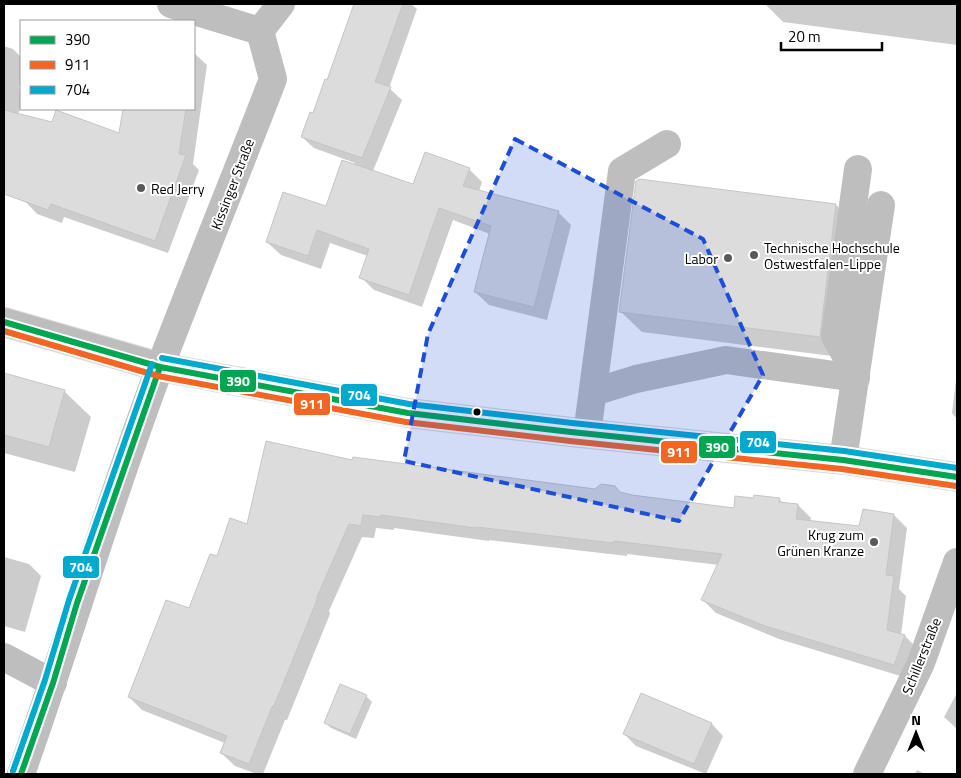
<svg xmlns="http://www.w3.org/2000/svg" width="961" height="778" font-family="'Titillium Web',sans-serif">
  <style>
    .shadow { fill: #0003 }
    .building { fill: #dcdcdc; stroke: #c5c5c5 }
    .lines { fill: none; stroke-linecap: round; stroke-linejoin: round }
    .major-casing { stroke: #dbdbdb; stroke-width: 30 }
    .minor { stroke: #bebebe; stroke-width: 28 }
    .major { stroke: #bdbdbd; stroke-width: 28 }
    .bus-1-casing { stroke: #fff; stroke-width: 10 }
    .bus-2-casing { stroke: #fff; stroke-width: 10 }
    .bus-3-casing { stroke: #fff; stroke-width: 10 }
    .bus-1 { stroke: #00a651; stroke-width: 6 }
    .bus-2 { stroke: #f26522; stroke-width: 6 }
    .bus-3 { stroke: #00a9ce; stroke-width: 6 }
    .marked { fill: #1d4ed8; fill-opacity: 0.2; stroke: #1d4ed8; stroke-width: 4; stroke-dasharray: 10 6; stroke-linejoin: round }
    .poi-dot { fill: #595959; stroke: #fff; stroke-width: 2 }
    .bus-dot { fill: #000; stroke: #fff; stroke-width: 2 }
    .labels { text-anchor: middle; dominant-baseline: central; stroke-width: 4; stroke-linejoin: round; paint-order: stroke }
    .street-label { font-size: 14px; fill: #000; stroke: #fff }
    .poi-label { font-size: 14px; fill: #000; stroke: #fff; text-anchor: start }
    .line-badge { stroke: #fff; stroke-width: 2 }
    .badge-label { font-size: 14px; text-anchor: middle; font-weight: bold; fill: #fff }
  </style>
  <rect width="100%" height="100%" fill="#fff"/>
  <g class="shadow">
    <polygon points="359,4 411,4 417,9 389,88 402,100 373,171 414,186 469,169 482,182 479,191 558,212 571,225 547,320 489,305 475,292 490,234 453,220 422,307 374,290 361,277 368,256 330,243 321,269 281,255 267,242 327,207 354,165 355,163 314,148 302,137 314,115"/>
    <polygon points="765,4 957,4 957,45 783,22"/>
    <polygon points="4,46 13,49 21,57 21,80 19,88 21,91 21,105 18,115 52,124 120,135 124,109 194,109 194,53 207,65 193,164 199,170 168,253 64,217 62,223 37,214 24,200 27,192 4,185"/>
    <polygon points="836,205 857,226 840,357 642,332 620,311"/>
    <polygon points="957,372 957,419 952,413"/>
    <polygon points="4,374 64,391 91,417 75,472 4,453"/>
    <polygon points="353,462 621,494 735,510 779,499 783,503 798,505 811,518 810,522 860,527 894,515 907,528 899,589 906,596 901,635 905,636 918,649 907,678 779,639 716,613 703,600 719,565 627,554 627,556 489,540 489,541 394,528 394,530 376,528 374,538 362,537 329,611 330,614 287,720 285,720 263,774 257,774 235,766 221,753 225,743 142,710 129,697 189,610 217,558 248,525"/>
    <polygon points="4,557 29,564 41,576 25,632 4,626"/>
    <polygon points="957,693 957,729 944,717"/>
    <polygon points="366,696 372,702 356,739 331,728 325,722"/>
    <polygon points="712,724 723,736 706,774 636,746 624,734"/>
    <polygon points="917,770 925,774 915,774"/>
  </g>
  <g class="building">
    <polygon points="354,4 403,4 375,82 391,87 362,158 301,137 310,112 313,113 325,79 327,80"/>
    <polygon points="123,109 186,109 179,154 186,155 155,241 51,204 48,210 4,194 4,110 52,122 56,110 119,133"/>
    <polygon points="425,152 470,168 463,186 559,211 534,307 474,292 491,226 439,208 409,295 359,278 369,249 317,230 308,256 266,242 283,192 326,206 342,160 413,184"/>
    <polygon points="639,179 836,204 820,337 619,312 636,181"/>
    <polygon points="4,373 65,390 49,447 4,435"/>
    <polygon points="266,441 352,460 353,457 595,489 601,484 615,486 620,492 632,495 734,508 735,496 753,498 754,495 780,498 779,502 798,504 796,519 859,526 863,509 894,514 886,575 894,576 887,630 905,635 894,665 765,626 701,600 722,554 614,541 613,543 476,527 476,528 381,515 381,517 363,515 361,526 349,524 317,597 317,600 274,706 272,707 249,764 220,753 227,736 128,697 166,600 189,608 210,554 217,556 230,518 247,524"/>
    <polygon points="340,684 367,695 350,734 324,723"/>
    <polygon points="641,693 712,723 694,764 623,734"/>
  </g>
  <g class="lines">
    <g class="major-casing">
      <polyline id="major" points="4,322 160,367 408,413 571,432 843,460 957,477"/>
    </g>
    <g class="minor">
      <polyline points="171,4 260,31"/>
      <polyline points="856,374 835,336 858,169"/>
      <polyline points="594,392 636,379 726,360 856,378"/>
      <polyline points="587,434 622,171 667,144"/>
      <polyline points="843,460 881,205"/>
      <polyline points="4,657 53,683"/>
      <path d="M21 774C69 639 109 501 160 367 197 270 236 175 273 79L260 31 281 4"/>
      <polyline points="867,774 921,663 957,562"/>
    </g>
    <use href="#major" class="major"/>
    <g class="bus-1-casing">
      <g id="bus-1">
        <polyline points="4,322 160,367 408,413 571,432 843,460 957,477"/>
        <polyline points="21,774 53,683 77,603 160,367"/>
      </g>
    </g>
    <g class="bus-2-casing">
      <polyline id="bus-2" points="4,331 158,376 406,422 570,441 842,469 956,486"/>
    </g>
    <g class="bus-3-casing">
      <g id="bus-3">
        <polyline points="162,358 409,404 572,423 844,451 957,468"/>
        <polyline points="13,771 45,680 69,600 152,364"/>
      </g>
    </g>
    <use href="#bus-1" class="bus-1"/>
    <use href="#bus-2" class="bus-2"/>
    <use href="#bus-3" class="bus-3"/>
  </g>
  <path class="marked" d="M515 139 703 239 763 375 679 521 404 461 428 334Z"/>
  <g class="poi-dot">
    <circle cx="141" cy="188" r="5"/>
    <circle cx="754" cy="255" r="5"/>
    <circle cx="728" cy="258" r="5"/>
    <circle cx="874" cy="542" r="5"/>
  </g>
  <circle class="bus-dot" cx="477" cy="412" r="4.5"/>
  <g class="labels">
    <g class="street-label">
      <text transform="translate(232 184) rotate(-69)">Kissinger Straße</text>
      <text transform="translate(921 656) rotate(-68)">Schillerstraße</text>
    </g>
    <g class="poi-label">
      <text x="151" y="188">Red Jerry</text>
      <text x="764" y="247">Technische Hochschule<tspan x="764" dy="16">Ostwestfalen-Lippe</tspan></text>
      <text x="718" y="258" text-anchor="end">Labor</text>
      <text x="864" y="534" text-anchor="end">Krug zum<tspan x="864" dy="16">Grünen Kranze</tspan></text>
    </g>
  </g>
  <g class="line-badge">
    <rect x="219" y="369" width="38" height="24" rx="5" fill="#00a651"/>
    <rect x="340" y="383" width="38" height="24" rx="5" fill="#00a9ce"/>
    <rect x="293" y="392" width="38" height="24" rx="5" fill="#f26522"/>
    <rect x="739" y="430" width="38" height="24" rx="5" fill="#00a9ce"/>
    <rect x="698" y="435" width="38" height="24" rx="5" fill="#00a651"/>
    <rect x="660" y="440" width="38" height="24" rx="5" fill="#f26522"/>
    <rect x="62" y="555" width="38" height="24" rx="5" fill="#00a9ce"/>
  </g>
  <g class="badge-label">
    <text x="238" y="386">390</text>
    <text x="359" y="400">704</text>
    <text x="312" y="409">911</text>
    <text x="758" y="447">704</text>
    <text x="717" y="452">390</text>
    <text x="679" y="457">911</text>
    <text x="81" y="572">704</text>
  </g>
  <rect width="961" height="778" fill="none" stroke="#000000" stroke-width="10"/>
  <rect x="20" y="20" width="175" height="90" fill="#ffffff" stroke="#999999"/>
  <rect x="30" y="36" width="25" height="8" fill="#00a651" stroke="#999999"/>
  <text x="65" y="45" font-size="15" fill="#000000">390</text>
  <rect x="30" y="61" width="25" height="8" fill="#f26522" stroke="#999999"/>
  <text x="65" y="70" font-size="15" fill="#000000">911</text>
  <rect x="30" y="86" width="25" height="8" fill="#00a9ce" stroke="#999999"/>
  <text x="65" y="95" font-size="15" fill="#000000">704</text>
  <g transform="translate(916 733)" stroke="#ffffff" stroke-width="4" paint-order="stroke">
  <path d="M0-4L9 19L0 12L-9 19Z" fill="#000000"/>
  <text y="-8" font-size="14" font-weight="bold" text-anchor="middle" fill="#000000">N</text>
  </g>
  <path d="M781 42v8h101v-8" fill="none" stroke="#000000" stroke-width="2.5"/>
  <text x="788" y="42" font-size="15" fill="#000000" stroke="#ffffff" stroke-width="4" paint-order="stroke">20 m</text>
</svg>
